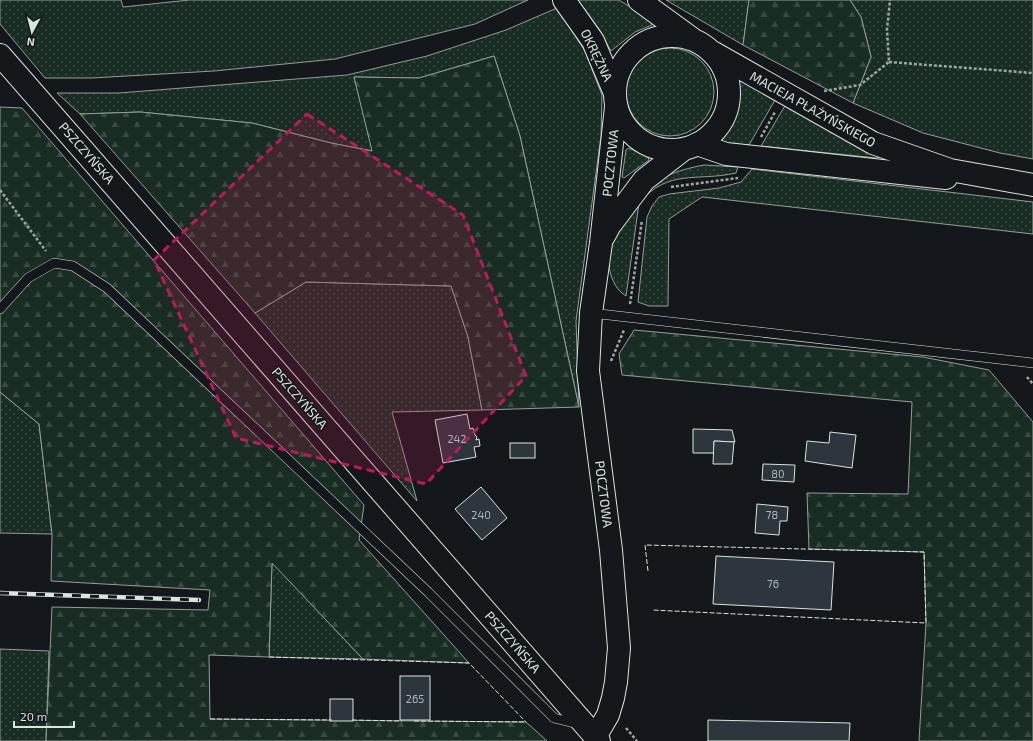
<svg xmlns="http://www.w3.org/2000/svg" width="1033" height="741" font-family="'Exo 2',sans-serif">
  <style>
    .grass { fill: url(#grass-dots); stroke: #939e99 }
    .forest { fill: url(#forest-firs); stroke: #939e99 }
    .building { fill: #2c363c; stroke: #d8e6dc }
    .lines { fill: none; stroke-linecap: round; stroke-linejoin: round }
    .lane-casing { stroke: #d8e6dc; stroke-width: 10 }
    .secondary-casing { stroke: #d8e6dc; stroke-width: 24 }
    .path { stroke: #9da8a2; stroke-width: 2.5; stroke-dasharray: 3 2; stroke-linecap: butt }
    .lane { stroke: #14181c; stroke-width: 9 }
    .secondary { stroke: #14181c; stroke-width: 22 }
    .rail-casing { stroke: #d8e6dc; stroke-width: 4.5 }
    .rail { stroke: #14181c; stroke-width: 3; stroke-dasharray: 9; stroke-linecap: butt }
    .fence { stroke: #d8e6dc; stroke-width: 1; stroke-dasharray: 5 2; stroke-linecap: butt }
    .marked { fill: #c2185b; fill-opacity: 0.2; stroke: #c2185b; stroke-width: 3; stroke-dasharray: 8 5; stroke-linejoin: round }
    .labels { text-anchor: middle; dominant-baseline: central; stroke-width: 3; stroke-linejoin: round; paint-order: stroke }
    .number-label { font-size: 11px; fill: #adbab4 }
    .street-label { font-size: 13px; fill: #d8e6dc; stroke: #14181c }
  </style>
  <defs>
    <pattern id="grass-dots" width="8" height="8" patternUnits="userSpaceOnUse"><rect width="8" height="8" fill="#1a2d24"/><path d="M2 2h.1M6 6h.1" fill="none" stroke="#3b4b43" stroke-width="1.8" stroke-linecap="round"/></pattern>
    <pattern id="forest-firs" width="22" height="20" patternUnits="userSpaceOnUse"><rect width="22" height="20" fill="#1a2d24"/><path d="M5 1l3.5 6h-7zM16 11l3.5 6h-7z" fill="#3b4b43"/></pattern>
  </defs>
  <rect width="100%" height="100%" fill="#14181c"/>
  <g class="grass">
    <polygon points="0,0 121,0 123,7 189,0 528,0 475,24 335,59 214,71 92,78 45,78 0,24"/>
    <polygon points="578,0 619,0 652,21 652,25 635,32 611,51 599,29"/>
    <polygon points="666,0 749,0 743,45"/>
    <polygon points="850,0 1033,0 1033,159 1000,153 923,133 853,103 871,57 861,17"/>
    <polygon points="557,8 585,51 602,95 601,136 576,321 579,407 520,136 494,56 419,78 354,77 373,151 331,143 252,123 140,112 80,114 57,93 119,93 347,75 427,56 506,30"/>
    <circle cx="670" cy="92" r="44"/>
    <polygon points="739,77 775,100 749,145 724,143 722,140 734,121 738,109"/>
    <polygon points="786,104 880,155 880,157 876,158 761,146"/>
    <polygon points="629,148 648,157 649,160 624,178 622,177 626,150"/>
    <path d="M704 165 738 167 736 173C696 182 669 168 639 203L626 296C608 285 605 257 613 238 618 229 625 221 630 213 634 206 638 198 643 192 659 176 682 169 704 165Z"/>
    <polygon points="752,169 1033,202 1033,234 702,197 669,219 668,306 649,306 638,302 647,217 652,206 659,197 669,194 719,188 741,182"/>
    <polygon points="306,282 451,286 468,337 482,410 392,412 417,501 255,313"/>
    <polygon points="0,392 39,424 52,534 0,533"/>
    <polygon points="272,562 363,659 269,657"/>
    <polygon points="0,649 49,651 46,741 0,741"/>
  </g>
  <g class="forest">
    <polygon points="749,0 850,0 861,17 871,57 853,103 743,45"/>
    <polygon points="494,56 520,136 579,407 482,410 468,337 451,286 306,282 255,313 80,114 140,112 252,123 331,143 372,151 354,77 419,78"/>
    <polygon points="0,107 22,108 364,505 359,540 469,663 363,659 272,563 269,657 209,655 210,719 526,722 547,741 46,741 52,607 208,610 210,590 51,581 52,534 39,424 0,392"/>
    <polygon points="634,330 923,357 989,370 1033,422 1033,741 919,741 926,623 924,552 809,549 807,493 908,494 912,402 622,375 619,354"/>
  </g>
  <g class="building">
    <polygon points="467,414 470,429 473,428 475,435 477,437 476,440 479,439 480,446 474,447 476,457 443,463 435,420"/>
    <polygon points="693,429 732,430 735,442 714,441 714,453 693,453"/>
    <polygon points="830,432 856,435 852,468 805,461 807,441 829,443"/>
    <polygon points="714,441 734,442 732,464 713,464"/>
    <rect x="510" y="443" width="25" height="15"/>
    <polygon points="763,464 795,465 794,482 762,480"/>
    <polygon points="481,487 507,518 482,540 455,509"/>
    <polygon points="757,504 788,507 787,521 780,521 779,535 755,533"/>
    <polygon points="716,556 834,562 831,610 713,604"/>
    <rect x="400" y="676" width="30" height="44"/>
    <rect x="330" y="699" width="23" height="22"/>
    <polygon points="708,720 850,723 849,741 708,741"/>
  </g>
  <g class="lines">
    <g class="lane-casing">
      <g id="lane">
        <polyline points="0,309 28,278 54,263 73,266 107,288 428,592 554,718 578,724"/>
        <polyline points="591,313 1033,363"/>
      </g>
    </g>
    <g class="secondary-casing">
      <g id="secondary">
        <polyline points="564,0 593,41 614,91"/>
        <polyline points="639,0 691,38"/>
        <circle cx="672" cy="93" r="57"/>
        <polyline points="714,53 873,143 950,170 1033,185"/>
        <polyline points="0,55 599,741"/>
        <polyline points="697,144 726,154 946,178"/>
        <polyline points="604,236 610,225 644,180 684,149"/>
        <polyline points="595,741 595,737 608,715 613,698 616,682 619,648 611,550 588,371 591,313 601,243 616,107"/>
      </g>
    </g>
    <g class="path">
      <polyline points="889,62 1033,73"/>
      <polyline points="824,91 860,85 889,62 887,30 890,0"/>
      <polyline points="761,137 775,112"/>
      <polyline points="671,187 738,178"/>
      <polyline points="0,190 46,251"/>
      <polyline points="630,304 642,220"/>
      <polyline points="611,361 624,330"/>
      <polyline points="1027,377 1033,384"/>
      <polyline points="626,728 637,741"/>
    </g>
    <use href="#lane" class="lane"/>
    <use href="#secondary" class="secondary"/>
    <g class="rail-casing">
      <polyline id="rail" points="0,593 199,600"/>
    </g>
    <use href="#rail" class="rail"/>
    <g class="fence">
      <polyline points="648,571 645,545 924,552 926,623 652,610"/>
      <polyline points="269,657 469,663 526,722"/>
      <polyline points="210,719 332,720"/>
      <polyline points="352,720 402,721"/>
      <polyline points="414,721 526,722"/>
    </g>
  </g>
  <path class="marked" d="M307 114 463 215 526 376 426 484 236 438 154 260Z"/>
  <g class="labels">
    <g class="number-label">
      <text x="457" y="438">242</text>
      <text x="778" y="473">80</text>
      <text x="481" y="514">240</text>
      <text x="772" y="514">78</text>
      <text x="773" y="583">76</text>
      <text x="415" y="698">265</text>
    </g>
    <g class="street-label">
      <text transform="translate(597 55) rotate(64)">OKRĘŻNA</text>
      <text transform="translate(813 109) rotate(29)">MACIEJA PŁAŻYŃSKIEGO</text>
      <text transform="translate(87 153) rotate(49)">PSZCZYŃSKA</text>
      <text transform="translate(610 163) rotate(-84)">POCZTOWA</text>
      <text transform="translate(300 398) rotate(49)">PSZCZYŃSKA</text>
      <text transform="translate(604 494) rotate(83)">POCZTOWA</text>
      <text transform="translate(513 642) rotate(49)">PSZCZYŃSKA</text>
    </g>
  </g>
  <g transform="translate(32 32) rotate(187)" stroke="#14181c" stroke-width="3" paint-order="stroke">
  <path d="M0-3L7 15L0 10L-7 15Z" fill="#d8e6dc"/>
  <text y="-6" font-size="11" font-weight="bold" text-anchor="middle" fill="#d8e6dc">N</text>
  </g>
  <path d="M14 721v6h60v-6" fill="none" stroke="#d8e6dc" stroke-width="2"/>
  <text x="20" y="721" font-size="12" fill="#d8e6dc" stroke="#14181c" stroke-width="3" paint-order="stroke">20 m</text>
</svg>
